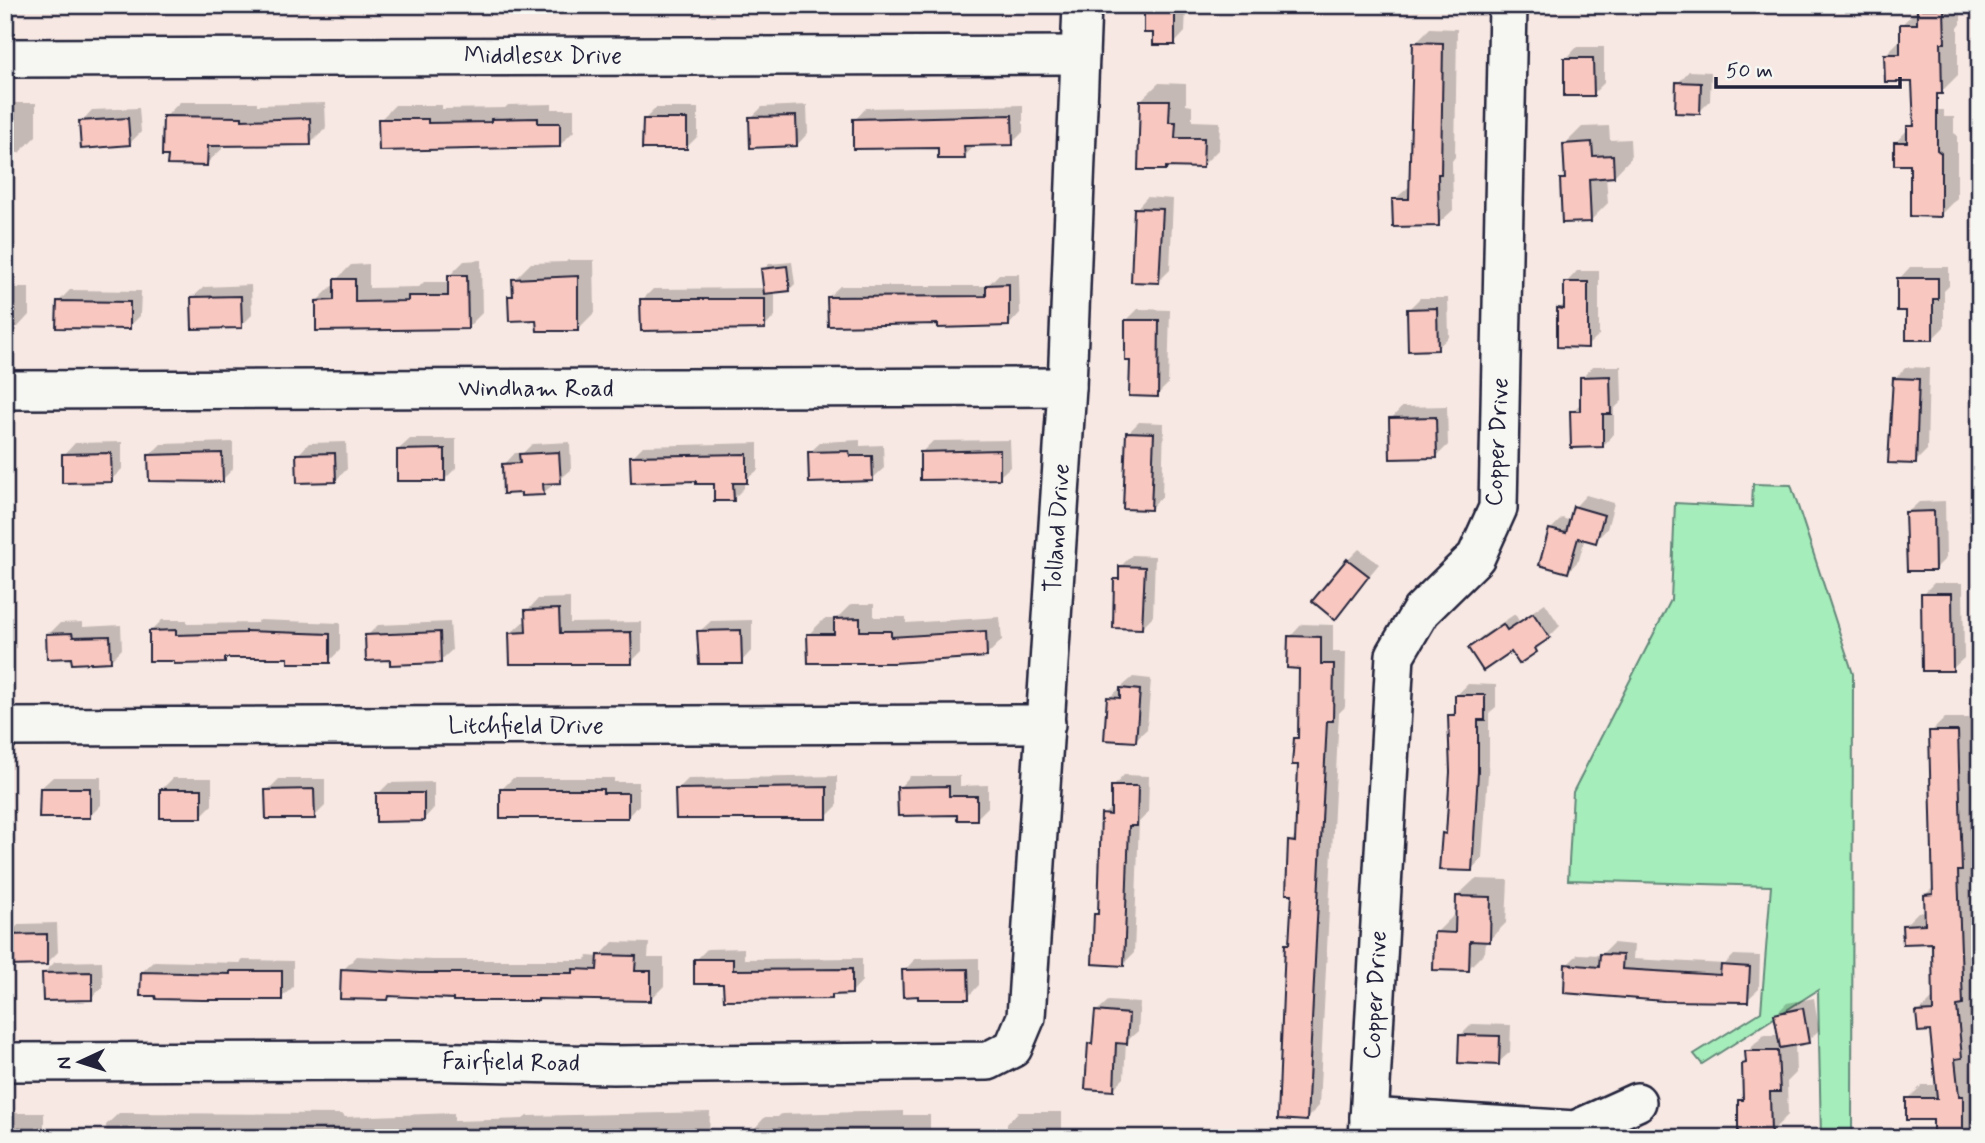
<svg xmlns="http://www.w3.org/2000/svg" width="1985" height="1143" font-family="Mynerve,sans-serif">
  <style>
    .green { fill: #a5edba; stroke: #64887a; stroke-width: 2 }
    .shadow { fill: #0003 }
    .building { fill: #f8c8c0; stroke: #22223b; stroke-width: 2 }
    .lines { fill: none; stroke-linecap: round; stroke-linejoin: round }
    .minor-casing { stroke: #22223b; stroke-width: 42 }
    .minor { stroke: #f6f6f2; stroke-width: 37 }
    .labels { text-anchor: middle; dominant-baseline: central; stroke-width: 5; stroke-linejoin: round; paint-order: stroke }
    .street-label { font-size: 24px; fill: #22223b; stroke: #f6f6f2 }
  </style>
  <rect width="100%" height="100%" fill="#f7e8e3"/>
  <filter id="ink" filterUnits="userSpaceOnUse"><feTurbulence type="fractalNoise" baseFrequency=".0143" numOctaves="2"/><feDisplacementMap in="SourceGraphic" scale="14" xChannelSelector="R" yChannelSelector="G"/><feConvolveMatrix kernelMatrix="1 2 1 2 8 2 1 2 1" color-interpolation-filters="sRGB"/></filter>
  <g filter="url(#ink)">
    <polygon class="green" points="1753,484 1791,485 1853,674 1852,1138 1821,1138 1818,990 1702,1064 1694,1054 1761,1012 1771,886 1568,880 1573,792 1671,600 1675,503 1752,507"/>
    <g class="shadow">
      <polygon points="1146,5 1186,5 1185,32 1174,44 1155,31"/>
      <polygon points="1923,5 1961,5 1961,24 1958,28 1958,75 1937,96 1914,80 1886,54 1901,39 1901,25"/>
      <polygon points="1430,28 1457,29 1455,157 1452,161 1453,210 1438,224 1394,200 1411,185 1415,43"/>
      <polygon points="1577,47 1604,47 1604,83 1593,94 1566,59"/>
      <polygon points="1689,71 1711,72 1710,101 1699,112 1678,83"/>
      <polygon points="1159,83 1186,84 1186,105 1192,106 1192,121 1220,122 1219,149 1202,166 1168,165 1166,168 1141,100"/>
      <polygon points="180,102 257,102 257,105 325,103 326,128 310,144 222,144 222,149 206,164 165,117"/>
      <polygon points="5,103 36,103 36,136 19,153 5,153"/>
      <polygon points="552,104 552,109 574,109 574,131 560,145 380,120 395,105 442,105 442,109 505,108 508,105"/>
      <polygon points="807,105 808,133 797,145 751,118 762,107"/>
      <polygon points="1023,105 1023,132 1012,143 975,145 964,157 940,146 855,120 866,108"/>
      <polygon points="139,108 141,132 129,144 81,122 92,110"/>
      <polygon points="656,108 698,108 698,136 687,147 645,119"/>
      <polygon points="1926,110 1944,110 1944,117 1954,117 1954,133 1957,135 1957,198 1940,215 1912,163 1896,142"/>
      <polygon points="1609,126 1610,140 1630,139 1631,158 1614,176 1606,176 1608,203 1591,220 1562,180 1566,175 1565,144 1582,127"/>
      <polygon points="1147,197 1173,199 1170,270 1159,281 1136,209"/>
      <polygon points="481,260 482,313 467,328 317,301 332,286 336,286 336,280 351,265 369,264 369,288 419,287 424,282 450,282 449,276 464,261"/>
      <polygon points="568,260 594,260 595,312 578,329 538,318 510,297 514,292 514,280 531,263 566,262"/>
      <polygon points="792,262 795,284 790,289 775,291 775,316 764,328 642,300 653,289 766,288 763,270 769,264"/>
      <polygon points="1910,267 1949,267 1949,286 1944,291 1944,327 1933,338 1908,309 1899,279"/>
      <polygon points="1577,271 1599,271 1599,335 1587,346 1559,309 1565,303 1566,283"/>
      <polygon points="999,274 1019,274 1020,313 1009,325 939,323 828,297 840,286 987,286"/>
      <polygon points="251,285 252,315 241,326 192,298 204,287"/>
      <polygon points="5,288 29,288 29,315 18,327 5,327"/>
      <polygon points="70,290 141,291 140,316 129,327 59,301"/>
      <polygon points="1420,298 1448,298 1449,337 1437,348 1409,309"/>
      <polygon points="1138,309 1170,310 1168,384 1157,395 1132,360 1127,320"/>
      <polygon points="1593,366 1621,366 1622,401 1614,409 1614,434 1603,446 1572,412 1582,402 1582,378"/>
      <polygon points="1906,367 1929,368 1927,450 1915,462 1895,379"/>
      <polygon points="1447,406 1448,445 1437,456 1391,419 1402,407"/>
      <polygon points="1139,422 1164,423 1162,497 1150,508 1128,433"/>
      <polygon points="410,439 456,439 456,468 444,480 398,450"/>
      <polygon points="860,440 860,446 883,445 884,468 872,479 809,453 821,442"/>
      <polygon points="1010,440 1011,466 999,477 922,452 933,441"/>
      <polygon points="5,441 8,441 8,470 5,473"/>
      <polygon points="122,442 122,469 111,480 64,455 75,443"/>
      <polygon points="233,442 233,469 222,480 150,455 161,444"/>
      <polygon points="346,442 347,469 335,481 298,455 309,443"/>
      <polygon points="570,442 571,470 543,493 522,491 504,465 515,453 523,453 532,444"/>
      <polygon points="758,443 758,470 744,481 744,488 733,499 715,482 697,480 632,457 643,446"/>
      <polygon points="1586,495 1614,503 1607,529 1595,541 1585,538 1579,560 1568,572 1551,529 1562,518 1571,521 1575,507"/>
      <polygon points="1945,501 1946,558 1935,569 1907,513 1919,502"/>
      <polygon points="1359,549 1379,564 1335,617 1348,560"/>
      <polygon points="1132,555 1155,556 1153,616 1142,627 1116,580 1121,575 1121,566"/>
      <polygon points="1934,583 1963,583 1964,658 1952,669 1923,594"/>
      <polygon points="570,598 570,623 642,622 642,651 631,662 511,633 523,622 527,622 527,611 538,599"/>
      <polygon points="1545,603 1560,626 1536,650 1470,648 1482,636 1515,614 1519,621"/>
      <polygon points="851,604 874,604 874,617 906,617 906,623 1000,617 1002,640 987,655 809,634 824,619 836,619"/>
      <polygon points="162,620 187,620 187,624 257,623 259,620 340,623 340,650 329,661 289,656 229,656 224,661 151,631"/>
      <polygon points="752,620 752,650 741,662 699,632 711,621"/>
      <polygon points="83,622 83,627 121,625 122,649 110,661 73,656 48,635 60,623"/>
      <polygon points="450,622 452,650 440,661 392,659 367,636 378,625"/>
      <polygon points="5,623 11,623 11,651 5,656"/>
      <polygon points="1302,624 1333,625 1333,652 1346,652 1345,707 1339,713 1319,1106 1306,1119 1287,945 1291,941 1293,893 1290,842 1297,835 1300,764 1295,738 1299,735 1300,667 1290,637"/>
      <polygon points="1133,677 1151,679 1147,729 1135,740 1109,698"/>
      <polygon points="1468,684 1496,685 1496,707 1489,713 1489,760 1482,858 1471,870 1443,834 1448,829 1451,772 1450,716 1456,710 1456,696"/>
      <polygon points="1945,718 1971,718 1975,855 1971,860 1976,990 1971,995 1975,1042 1969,1049 1972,1083 1976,1083 1976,1138 1935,1138 1935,1118 1908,1099 1922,1085 1937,1085 1932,1029 1918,1013 1932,999 1935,999 1934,941 1904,926 1918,912 1926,912 1925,895 1935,886 1931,732"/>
      <polygon points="1124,775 1149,776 1148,813 1139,822 1134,953 1123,964 1096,915 1100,910 1103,815 1113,806 1113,787"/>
      <polygon points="837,776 837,806 826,817 677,790 688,779"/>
      <polygon points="910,776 960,776 960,786 988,785 988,807 977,818 959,814 899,788"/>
      <polygon points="53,777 101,777 101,805 90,816 41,788"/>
      <polygon points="173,778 212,778 212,805 201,816 161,790"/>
      <polygon points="513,778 614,778 614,782 639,782 639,805 628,816 501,790"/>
      <polygon points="279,779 325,779 325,806 314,817 267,791"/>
      <polygon points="434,782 434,808 423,820 378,794 389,783"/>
      <polygon points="1475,879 1508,880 1506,923 1489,940 1486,940 1485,952 1468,969 1436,933 1453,916 1457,916 1457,896"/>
      <polygon points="57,923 58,952 47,963 8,936 19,924"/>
      <polygon points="613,942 649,943 648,958 664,958 664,986 650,1000 540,997 538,999 391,995 388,999 343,970 357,956 433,960 585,960 588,956 599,957"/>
      <polygon points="1613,943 1634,945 1633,959 1725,964 1734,955 1760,956 1759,989 1747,1000 1567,965 1578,954 1601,955"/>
      <polygon points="744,948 744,959 862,958 862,981 851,993 836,993 831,998 725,982 696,960 707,949"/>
      <polygon points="979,958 979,985 968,997 904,971 915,959"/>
      <polygon points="243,960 293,961 293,987 281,998 142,972 154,961 240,963"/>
      <polygon points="102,961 103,987 91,998 44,973 55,962"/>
      <polygon points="1814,998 1819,1030 1808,1041 1795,1044 1796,1073 1787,1082 1788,1115 1771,1132 1739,1101 1745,1096 1744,1064 1747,1061 1747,1052 1764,1035 1780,1035 1776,1014 1787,1003"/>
      <polygon points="1108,1001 1140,1003 1138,1031 1126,1042 1124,1078 1113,1089 1089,1044 1094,1039 1096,1012"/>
      <polygon points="1472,1024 1511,1025 1510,1052 1498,1063 1461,1035"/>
      <polygon points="903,1111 903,1115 930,1115 930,1138 754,1138 754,1129 765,1117 778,1117 781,1114"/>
      <polygon points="710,1112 709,1138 107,1138 106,1125 119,1113 342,1114 345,1117 454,1113 454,1121 523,1119 527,1116"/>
      <polygon points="1018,1112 1062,1112 1062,1138 1007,1138 1007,1124"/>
      <rect x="5" y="1113" width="39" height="25"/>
    </g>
    <g class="building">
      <polygon points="1144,5 1175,5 1175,45 1153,45 1153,33 1144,33"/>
      <polygon points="1917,9 1944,9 1945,43 1941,43 1942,94 1937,94 1937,150 1941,153 1941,217 1910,216 1910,165 1894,165 1894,142 1907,142 1907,126 1914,126 1912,82 1885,82 1884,54 1900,54 1900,24 1917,24"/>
      <polygon points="1413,42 1443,43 1441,174 1438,174 1439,226 1393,227 1392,199 1409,199"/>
      <polygon points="1564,58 1593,58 1594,96 1564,96"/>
      <polygon points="1676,82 1701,83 1700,114 1675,113"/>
      <polygon points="1140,100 1170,100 1169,122 1176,122 1175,138 1204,138 1203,168 1166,167 1166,170 1138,170"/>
      <polygon points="1012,115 1013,145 964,146 965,159 938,159 938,148 853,149 853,119"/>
      <polygon points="163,116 242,117 242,120 310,118 311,145 208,146 207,166 167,165 168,156 162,156"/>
      <polygon points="796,116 797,146 750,148 749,117"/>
      <polygon points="128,118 130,145 81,149 79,121"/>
      <polygon points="538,118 538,123 560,123 560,147 379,151 378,119 428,119 428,123 491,122 491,119"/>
      <polygon points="643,119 687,119 687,149 642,149"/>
      <polygon points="1592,142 1593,156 1613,155 1614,177 1589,179 1591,222 1562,223 1560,179 1565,179 1563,144"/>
      <polygon points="1134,208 1163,209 1159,283 1131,282"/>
      <polygon points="787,266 790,291 764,294 761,269"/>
      <polygon points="448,275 467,275 468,329 316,331 316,301 334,300 334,279 355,279 355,302 408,301 408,296 448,296"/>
      <polygon points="578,276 578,331 537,331 536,320 509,321 508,296 513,296 512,279"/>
      <polygon points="1897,278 1938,278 1938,299 1933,299 1933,340 1906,340 1906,311 1897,311"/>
      <polygon points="1564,282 1588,282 1588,348 1557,347 1557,308 1564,309"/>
      <polygon points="1009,284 1009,326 938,328 938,324 828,326 827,297 986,296 986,285"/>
      <polygon points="241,296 242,328 192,329 191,297"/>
      <polygon points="640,299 765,299 765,329 641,331"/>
      <polygon points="57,301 130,302 130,329 56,328"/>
      <polygon points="1437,308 1438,350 1408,351 1407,309"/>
      <polygon points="1125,320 1159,320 1158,397 1129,396 1130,361 1125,361"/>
      <polygon points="1610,376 1611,414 1603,414 1603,447 1571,448 1570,411 1580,411 1580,377"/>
      <polygon points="1893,378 1919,379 1916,464 1888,463"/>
      <polygon points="1436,417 1437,458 1390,459 1389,418"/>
      <polygon points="1126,432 1154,433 1151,510 1123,509"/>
      <polygon points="445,449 445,481 397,481 397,450"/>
      <polygon points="1000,450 1000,479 920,480 920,452"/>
      <polygon points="849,451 850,456 872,456 873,481 809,483 808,452"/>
      <polygon points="559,452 561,483 543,484 544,495 521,496 521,493 503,494 502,464 520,463 519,454"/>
      <polygon points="111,453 112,482 62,483 62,454"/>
      <polygon points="222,453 223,482 149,481 148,455"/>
      <polygon points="335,453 336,482 297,483 296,454"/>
      <polygon points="747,454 747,483 733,483 734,501 714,501 714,484 696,484 696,481 631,483 630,456"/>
      <polygon points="1573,506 1604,515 1596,543 1578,538 1568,573 1539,565 1549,529 1566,533"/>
      <polygon points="1934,511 1935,571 1907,571 1905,512"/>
      <polygon points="1347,559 1369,576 1335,620 1312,601"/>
      <polygon points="1119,566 1145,567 1142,629 1113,628 1114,579 1119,579"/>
      <polygon points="1921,593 1952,593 1953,671 1922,671"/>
      <polygon points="559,609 560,633 631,632 632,664 510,664 509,633 526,632 525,610"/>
      <polygon points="1533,613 1550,638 1535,648 1537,652 1519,664 1511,652 1483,671 1468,648 1503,624 1507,630"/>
      <polygon points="860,618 860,631 891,631 891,637 986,631 987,657 894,663 808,663 807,634 834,634 834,619"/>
      <polygon points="176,630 176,635 246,633 246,631 330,634 330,663 288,663 288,658 225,658 225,663 174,664 174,661 149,661 149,631"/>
      <polygon points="741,630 742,664 699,664 697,631"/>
      <polygon points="440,632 441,663 390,665 390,660 366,661 365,635"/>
      <polygon points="72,633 73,637 110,636 111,662 72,664 71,658 47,659 46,634"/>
      <polygon points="1288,636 1321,637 1321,664 1334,664 1333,721 1327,721 1307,1121 1278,1119 1285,944 1289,944 1292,894 1286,894 1288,841 1295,842 1298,765 1292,765 1294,738 1298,738 1299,669 1287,668"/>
      <polygon points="1120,688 1140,690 1136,742 1104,740 1107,697 1120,698"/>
      <polygon points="1455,695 1485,695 1485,720 1478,720 1478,772 1472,871 1439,870 1442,833 1446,834 1450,772 1448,715 1455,715"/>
      <polygon points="1929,731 1958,731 1962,871 1958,871 1963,1005 1957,1006 1962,1058 1955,1059 1959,1096 1963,1096 1963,1138 1933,1138 1933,1120 1906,1120 1906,1098 1937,1098 1930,1031 1918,1032 1916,1012 1933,1011 1932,943 1903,944 1902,925 1925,924 1924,895 1933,894"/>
      <polygon points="949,786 949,796 977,796 977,820 957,820 957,815 898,816 897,787"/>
      <polygon points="1111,786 1138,786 1137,826 1129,826 1124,966 1092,964 1094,914 1098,914 1101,814 1111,815"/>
      <polygon points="827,787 827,819 676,819 675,789"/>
      <polygon points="40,788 90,788 90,818 39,818"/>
      <rect x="160" y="789" width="42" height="29"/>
      <polygon points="314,789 315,819 266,819 265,790"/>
      <polygon points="500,789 603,789 603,793 628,793 628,818 500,818"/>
      <polygon points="376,793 424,793 424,821 376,822"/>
      <polygon points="1456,896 1491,897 1490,942 1470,941 1469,971 1433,970 1434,932 1455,933"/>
      <polygon points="47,934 47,965 7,966 6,935"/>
      <polygon points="1600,954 1623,955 1622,969 1720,975 1721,965 1750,967 1748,1002 1664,1001 1564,993 1565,964 1599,967"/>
      <polygon points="598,955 636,956 635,971 651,971 651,1001 538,999 538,1001 453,1001 453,999 389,996 388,1000 340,999 341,969 419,973 573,973 573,969 597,970"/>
      <polygon points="694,959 733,959 733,970 852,969 852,994 832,995 832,999 724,1000 723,984 694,984"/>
      <polygon points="968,969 969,999 918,999 918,996 903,997 902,970"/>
      <polygon points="230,971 282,971 282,1000 202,1000 156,999 155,996 140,996 141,972 230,974"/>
      <polygon points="92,972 92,1000 43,1001 42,973"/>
      <polygon points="1803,1008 1809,1043 1780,1048 1774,1014"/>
      <polygon points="1095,1011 1129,1014 1127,1044 1116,1043 1114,1091 1085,1089 1088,1043 1092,1044"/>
      <polygon points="1459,1035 1500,1036 1499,1065 1458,1063"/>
      <polygon points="1745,1051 1778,1051 1780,1092 1770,1092 1771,1134 1738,1135 1738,1100 1743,1100 1742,1064 1746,1063"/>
    </g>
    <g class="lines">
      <g class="minor-casing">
        <g id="minor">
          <polyline points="5,58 1080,55"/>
          <polyline points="5,390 1067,387"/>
          <polyline points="5,727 1046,724"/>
          <polyline points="5,1062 413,1061 613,1065 988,1061 1013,1048 1026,1017 1067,387 1082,5"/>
          <polyline points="1369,1117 1575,1130 1637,1102"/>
          <polyline points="1368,1138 1395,655 1421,611 1476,557 1498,508 1508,5"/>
        </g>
      </g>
      <use href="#minor" class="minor"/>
    </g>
  </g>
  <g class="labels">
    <g class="street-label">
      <text x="543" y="56">Middlesex Drive</text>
      <text x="536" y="389">Windham Road</text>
      <text transform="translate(1498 442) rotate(-87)">Copper Drive</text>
      <text transform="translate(1058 528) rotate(-86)">Tolland Drive</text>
      <text x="526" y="726">Litchfield Drive</text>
      <text transform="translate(1376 995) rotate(-87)">Copper Drive</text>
      <text transform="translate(511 1063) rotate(1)">Fairfield Road</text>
    </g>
  </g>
  <rect width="1985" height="1143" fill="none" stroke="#f6f6f2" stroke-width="28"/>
  <rect x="14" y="14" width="1957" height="1115" fill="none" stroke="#22223b" stroke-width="2.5" filter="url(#ink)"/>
  <g transform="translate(80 1062) rotate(266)" stroke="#f6f6f2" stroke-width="5" paint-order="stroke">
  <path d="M0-5L12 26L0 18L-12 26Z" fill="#22223b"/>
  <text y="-10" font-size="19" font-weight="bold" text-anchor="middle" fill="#22223b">N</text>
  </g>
  <path d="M1716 77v10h184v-10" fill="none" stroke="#22223b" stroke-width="3.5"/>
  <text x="1726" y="77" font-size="21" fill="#22223b" stroke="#f6f6f2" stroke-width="5" paint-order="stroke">50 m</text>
</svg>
